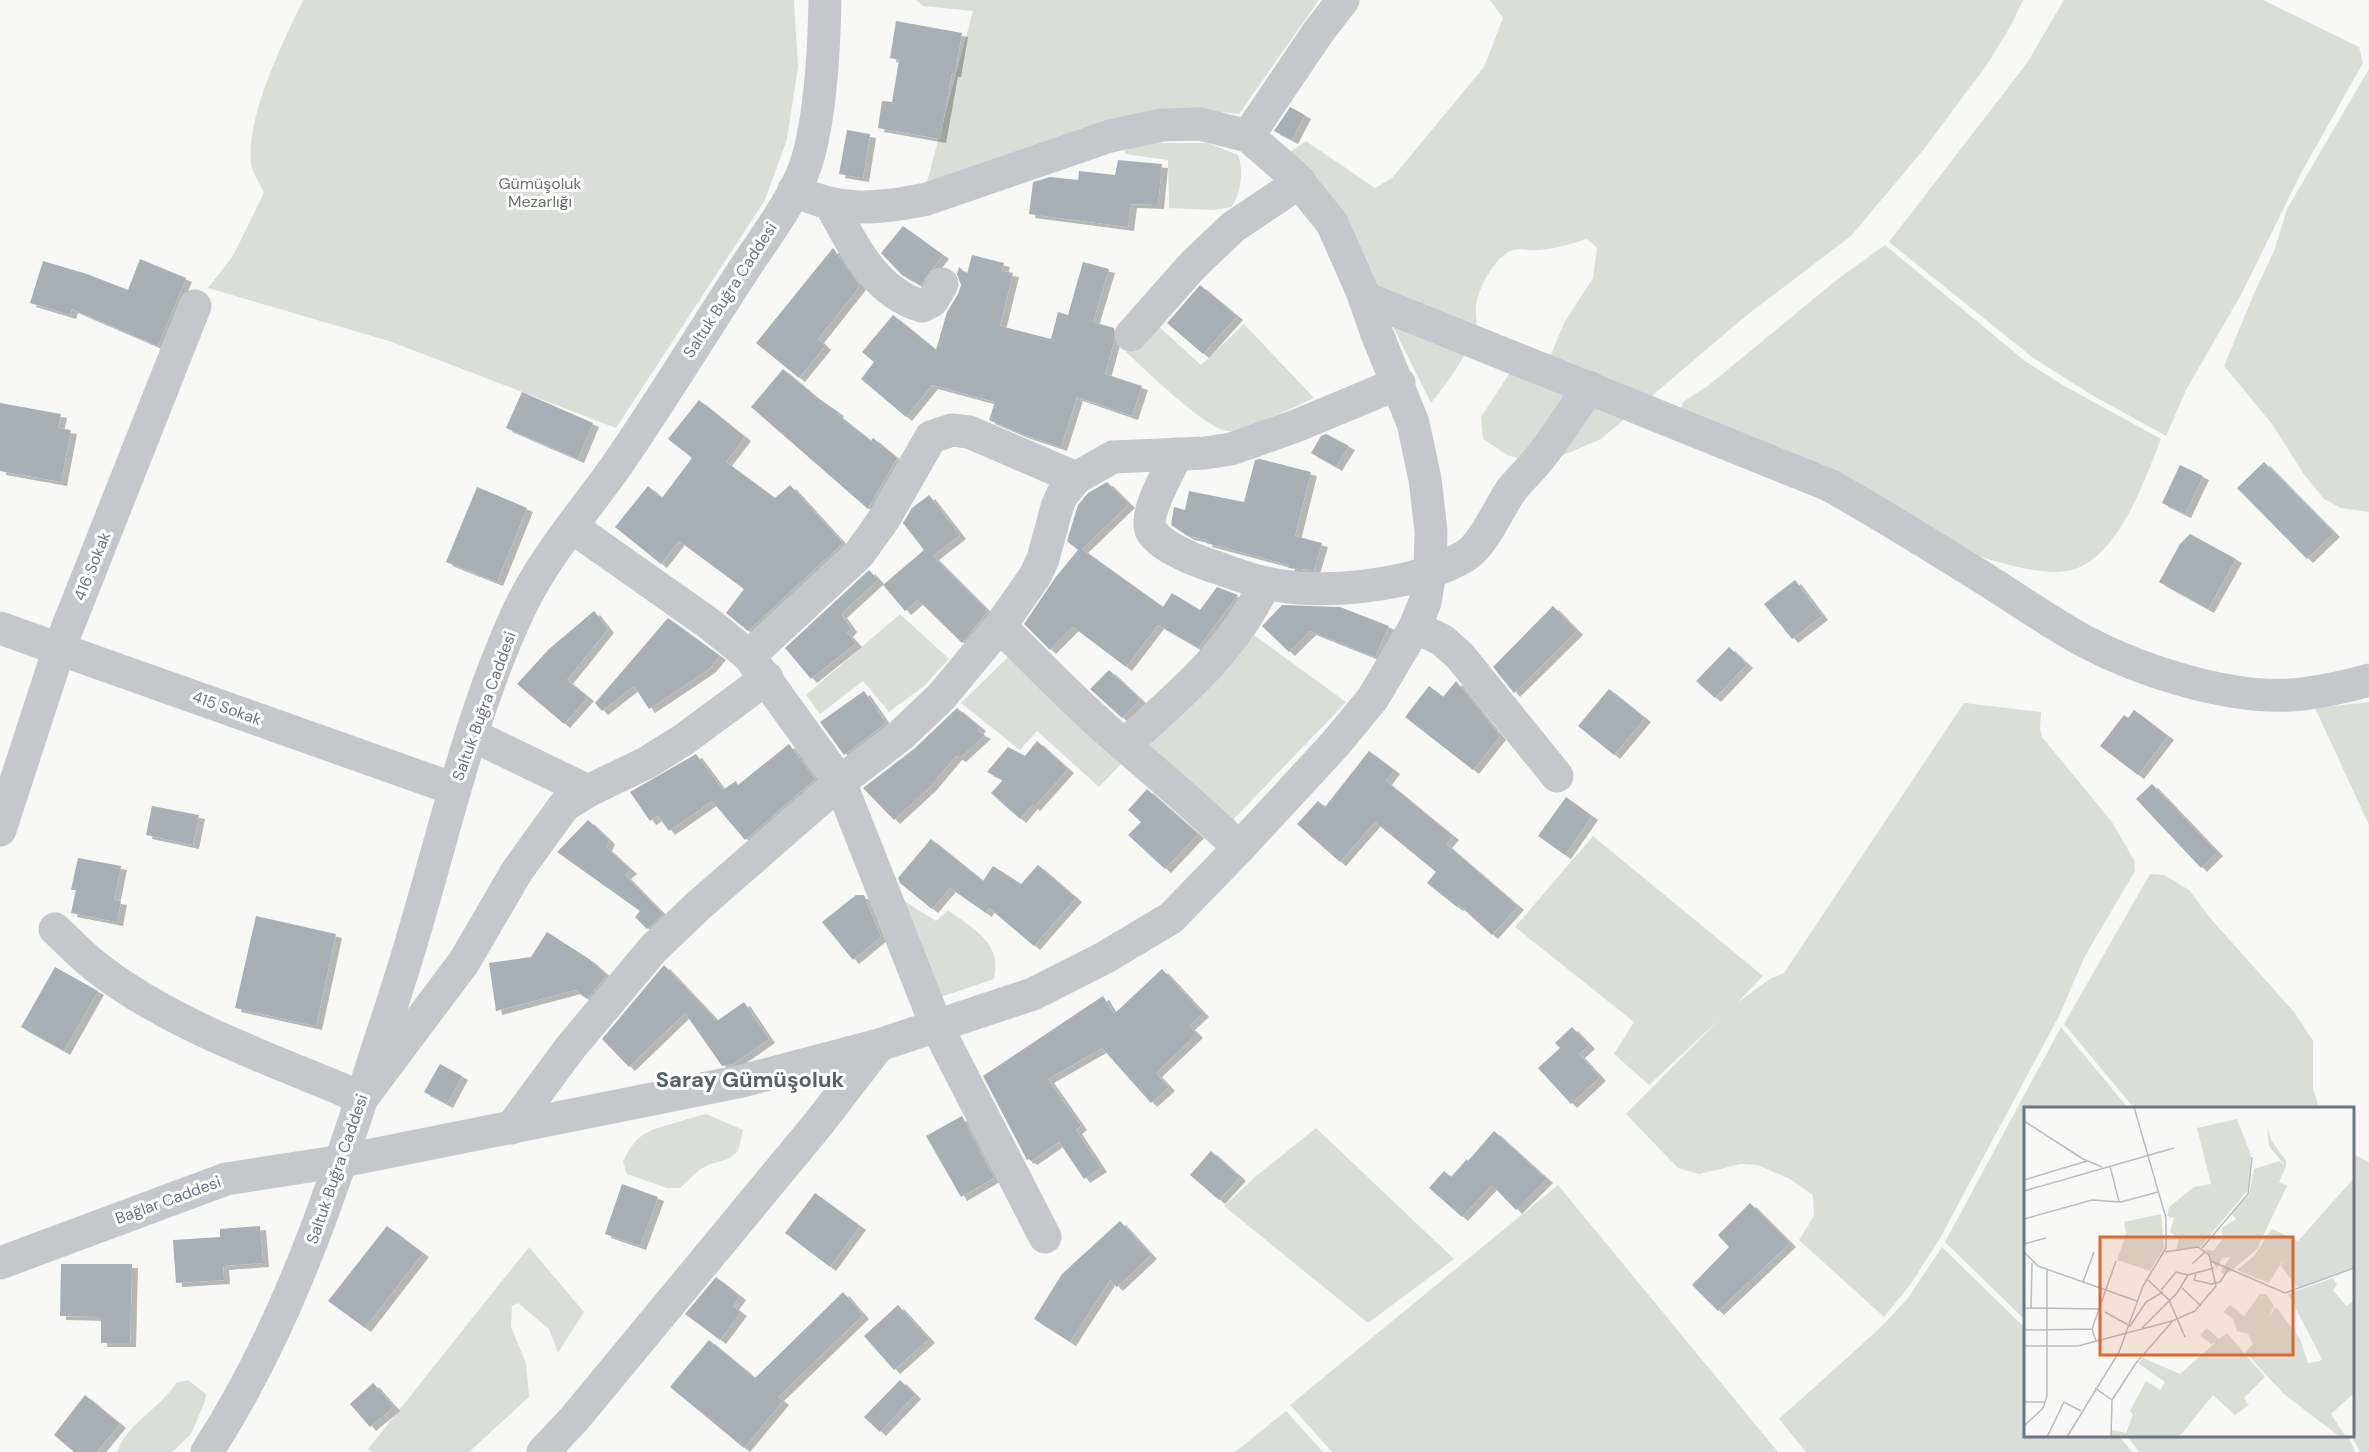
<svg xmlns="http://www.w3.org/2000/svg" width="2369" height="1452" font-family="'DM Sans',sans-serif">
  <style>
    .green { fill: #d9dfd7 }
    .building { fill: #a8b0b7; filter: url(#shadow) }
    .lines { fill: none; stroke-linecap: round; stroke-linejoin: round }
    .minor { stroke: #c4c7cb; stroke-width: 33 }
    .labels { text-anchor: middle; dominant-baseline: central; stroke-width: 6; stroke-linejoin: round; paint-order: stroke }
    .park-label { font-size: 16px; fill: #657863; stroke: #fff }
    .street-label { font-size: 16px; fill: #687686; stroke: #fff }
    .district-label { font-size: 22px; font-weight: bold; fill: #56606b; stroke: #fff }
    .inset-road { fill: none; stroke: #b5bcc2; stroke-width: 1.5 }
    .view { fill: #de6730; fill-opacity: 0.15; stroke: #de6730; stroke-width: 3 }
    .inset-edge { fill: none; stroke: #687686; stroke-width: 3 }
  </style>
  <defs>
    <filter id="shadow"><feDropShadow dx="6" dy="4" stdDeviation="0" flood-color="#0004"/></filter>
  </defs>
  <rect width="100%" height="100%" fill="#f8f8f6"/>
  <g class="green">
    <path d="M303 0H794L798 67 787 139 765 200 616 428 389 341 208 288 233 256 264 193C261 185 254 176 252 168 242 124 284 40 303 0Z"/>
    <polygon points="916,0 1319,0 1239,114 1199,110 1141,115 1086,127 927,182 973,11 923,6"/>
    <path d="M1490 0H2023L2010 27 1988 63 1924 149 1851 236 1747 315 1601 439 1540 465 1507 455 1483 439 1481 417 1509 374 1530 361 1551 354 1564 323 1593 278 1597 248 1587 239C1571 244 1555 249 1538 250 1528 251 1520 247 1510 251 1494 259 1479 287 1476 305 1475 316 1479 325 1474 336 1463 361 1448 382 1431 403L1384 309 1287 154 1306 141 1375 188 1392 178 1484 67 1503 18Z"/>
    <polygon points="2064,0 2263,0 2359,47 2363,63 2300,175 2242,293 2186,390 2166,436 2090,394 2032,357 1889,242 2027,63"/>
    <polygon points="2369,69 2369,512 2341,508 2324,499 2303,473 2272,424 2224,366 2253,296 2274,251 2287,209"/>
    <path d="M1147 143H1208L1238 155C1244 172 1241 191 1232 207L1215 210 1169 208 1168 160 1125 154V146Z"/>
    <path d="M1885 245 2025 361 2061 384 2161 439C2145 479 2121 550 2078 568 2051 579 2005 564 1978 556L1680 414 1683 402 1709 385 1839 278Z"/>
    <path d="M1155 323 1201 365 1244 324 1314 398C1296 406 1245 432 1228 431 1205 429 1145 369 1126 352Z"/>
    <polygon points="900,614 949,659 924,686 889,712 863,681 820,714 806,695"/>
    <polygon points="1251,633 1346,702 1231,822 1144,744"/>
    <polygon points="1009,656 1126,759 1099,787 1037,731 1020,750 961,703"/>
    <polygon points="2369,702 2369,825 2315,708"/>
    <polygon points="1964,703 2041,712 2040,728 2042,737 2112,822 2134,860 2135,871 2085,956 2059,1016 1939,1240 1910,1285 1884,1317 1799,1240 1814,1216 1813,1195 1790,1179 1758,1165 1741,1164 1699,1174 1678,1168 1626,1114 1719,1020 1649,1085 1614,1054 1634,1022 1515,927 1593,836 1763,976 1738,1002 1770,979 1784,973"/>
    <polygon points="2150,874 2164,875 2189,890 2211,919 2295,1013 2313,1041 2313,1088 2319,1108 2134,1108 2064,1024"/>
    <path d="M901 899 936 921 948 910C973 929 1003 943 994 979L941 997Z"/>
    <polygon points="2061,1027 2128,1108 2026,1108 2025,1320 1945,1242"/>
    <path d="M706 1114 743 1130 738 1151 728 1159 708 1165 699 1170 680 1188H667L627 1174 623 1162C636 1132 650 1130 678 1122 688 1119 696 1116 706 1114Z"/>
    <polygon points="1316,1128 1454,1259 1368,1323 1224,1206 1255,1177"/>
    <polygon points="2353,1154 2369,1162 2369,1452 2360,1452 2352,1436"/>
    <polygon points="1558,1185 1778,1452 1332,1452 1290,1405"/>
    <polygon points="529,1247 584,1312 558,1353 549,1329 518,1303 512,1306 511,1327 526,1363 529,1397 469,1452 371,1452 368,1449"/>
    <polygon points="1942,1247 2025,1328 2026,1436 2119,1436 2132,1452 1806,1452 1779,1419 1879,1329 1908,1298"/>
    <path d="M188 1380 206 1394 205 1401 191 1434 172 1452H117C127 1423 160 1409 176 1383Z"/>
    <polygon points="1286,1411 1323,1452 1235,1452"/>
    <polygon points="2127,1436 2348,1436 2355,1452 2139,1452"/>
  </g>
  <g class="building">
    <polygon points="896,21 962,33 955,73 952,73 940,139 878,128 882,101 892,102 899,60 890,58"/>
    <polygon points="1290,107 1305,115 1292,140 1274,131"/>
    <polygon points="847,130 870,134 863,178 839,174"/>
    <polygon points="1118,160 1162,164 1158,205 1131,204 1128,227 1029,214 1033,182 1050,177 1078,180 1079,171 1115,175"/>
    <polygon points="903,226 943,255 920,285 902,275 881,253"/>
    <polygon points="833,248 860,286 818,339 825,346 799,378 756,343"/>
    <polygon points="972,255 1004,263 1002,271 1013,273 1000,326 1051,339 1058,312 1068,315 1083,262 1109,269 1093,322 1114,328 1114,342 1105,374 1142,386 1132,416 1077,397 1061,447 1022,434 989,420 995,402 932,385 906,417 861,379 874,362 862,352 893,315 936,350 947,312 958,294 961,285 957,274 959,267 967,274"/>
    <polygon points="140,259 186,278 158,346 72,309 70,315 30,303 43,261 87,274 128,290"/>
    <polygon points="1200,285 1237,316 1203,354 1167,323"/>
    <polygon points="783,369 815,396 838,412 837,414 871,441 873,438 897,458 868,509 751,407"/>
    <polygon points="522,392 593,423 578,459 506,428"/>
    <polygon points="699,400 745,437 726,462 775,498 790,485 843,543 748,631 726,613 744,589 679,541 661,564 615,527 648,486 662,498 692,458 668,439"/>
    <polygon points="0,403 61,414 58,428 71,430 61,482 0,471"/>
    <polygon points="1326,434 1349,446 1336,467 1311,453 1321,436"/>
    <polygon points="1260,459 1311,472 1295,536 1322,543 1314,570 1288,568 1289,565 1206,543 1207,540 1188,536 1171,525 1174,507 1185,510 1189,491 1244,502 1255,460"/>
    <polygon points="2264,462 2334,533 2307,559 2237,488"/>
    <polygon points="2180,465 2203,476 2185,514 2162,503"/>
    <polygon points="1107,482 1129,504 1082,549 1163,607 1172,593 1200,610 1217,587 1238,595 1198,648 1158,625 1126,667 1073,627 1050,650 1024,624 1055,578 1078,550 1067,541 1078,505 1088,493"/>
    <polygon points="477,487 527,508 497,582 446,562"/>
    <polygon points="929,495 960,535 933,556 988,611 962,643 918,600 905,611 883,585 924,550 903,523 912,508"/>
    <polygon points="2190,534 2236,559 2208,609 2159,582 2180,544"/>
    <polygon points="869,570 878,580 841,614 851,628 847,633 856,643 811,679 785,648"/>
    <polygon points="1795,580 1822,616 1792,639 1764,604"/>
    <polygon points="1282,605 1340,607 1389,626 1375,657 1310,631 1289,652 1262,626"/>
    <polygon points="1553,606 1577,631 1514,693 1493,667"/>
    <polygon points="594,611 608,629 567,680 588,697 564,724 517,684 549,649"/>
    <polygon points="668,618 720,656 709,669 649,709 634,686 602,711 595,703"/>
    <polygon points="1729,647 1747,664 1715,698 1696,681"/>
    <polygon points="1109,670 1140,699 1122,718 1090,689"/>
    <polygon points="1456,681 1500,736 1473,770 1405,717 1429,686 1443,697"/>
    <polygon points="1609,689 1645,718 1614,755 1578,726"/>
    <polygon points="864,691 886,723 844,755 820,722"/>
    <polygon points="957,708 980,727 977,731 985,735 960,758 956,756 930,787 894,820 863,788 914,749"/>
    <polygon points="2134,710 2168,736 2138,775 2100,746 2124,715 2128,718"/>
    <polygon points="1037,741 1068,769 1034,807 1032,805 1020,819 991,793 1003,780 987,772 1008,747 1025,756"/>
    <polygon points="789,744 815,779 745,840 712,801 669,831 658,816 650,821 630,792 696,754 723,790 736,781 738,785"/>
    <polygon points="1369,751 1394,770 1386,781 1453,836 1446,844 1518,906 1492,935 1459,905 1457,907 1427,883 1436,872 1375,822 1340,862 1297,824 1318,801 1325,807"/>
    <polygon points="2152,784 2217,852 2201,868 2136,799"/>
    <polygon points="1147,789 1198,834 1165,869 1128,835 1141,822 1128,810"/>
    <polygon points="1566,797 1592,816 1565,855 1538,836"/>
    <polygon points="152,806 199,815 193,845 146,835"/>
    <polygon points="588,820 609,840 606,847 631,870 625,875 663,914 647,929 635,917 640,911 557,852"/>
    <polygon points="931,839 983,881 993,866 1021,884 1038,865 1076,898 1034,946 989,908 986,913 950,888 932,909 900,883 898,878"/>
    <polygon points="78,858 121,866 114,900 121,901 117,922 71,913 76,890 71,890"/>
    <polygon points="856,895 864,895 881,937 853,960 822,922"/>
    <polygon points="256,916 336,934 316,1026 235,1008"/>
    <polygon points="547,932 589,959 607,975 587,999 575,990 496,1011 489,963 531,957"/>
    <polygon points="664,965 717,1021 744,1002 769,1039 733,1064 722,1066 685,1013 629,1067 602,1039"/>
    <polygon points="55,967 98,991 64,1051 21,1027"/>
    <polygon points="1162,969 1203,1013 1189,1026 1197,1034 1156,1073 1169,1087 1151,1103 1102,1048 1048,1079 1081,1126 1076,1130 1101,1168 1084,1179 1059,1142 1031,1161 1029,1159 1027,1160 983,1076 1103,996 1114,1014"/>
    <polygon points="1572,1027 1589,1045 1579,1054 1600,1077 1571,1104 1538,1068 1560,1048 1555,1043"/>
    <polygon points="440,1064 462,1076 447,1104 424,1092"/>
    <polygon points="962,1116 994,1178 961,1197 926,1136"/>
    <polygon points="1494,1131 1547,1179 1516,1210 1492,1185 1462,1217 1429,1188 1444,1171 1451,1177 1467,1159 1468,1161"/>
    <polygon points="1211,1151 1240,1177 1219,1200 1190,1175"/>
    <polygon points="622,1184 658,1197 640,1246 605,1234"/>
    <polygon points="815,1193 860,1226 830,1267 785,1233"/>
    <polygon points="1750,1203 1790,1243 1718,1311 1692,1285 1729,1247 1718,1235"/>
    <polygon points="1120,1221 1151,1255 1117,1287 1110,1280 1070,1342 1034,1319 1062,1274"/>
    <polygon points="260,1226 263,1263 223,1266 224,1280 176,1283 173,1240 220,1237 220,1229"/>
    <polygon points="387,1226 423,1253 365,1328 328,1301"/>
    <polygon points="61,1264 132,1264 130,1343 101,1343 101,1317 60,1316"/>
    <polygon points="716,1277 740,1296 733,1306 741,1312 720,1340 685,1314"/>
    <polygon points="843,1292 863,1315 778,1397 783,1401 744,1448 670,1387 709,1340 755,1378"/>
    <polygon points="898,1305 929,1339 894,1370 864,1336"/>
    <polygon points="900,1380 915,1395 880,1432 864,1417"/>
    <polygon points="373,1383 394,1407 370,1427 350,1404"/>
    <polygon points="85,1395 120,1424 97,1452 74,1452 54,1435"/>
  </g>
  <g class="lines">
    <g class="minor">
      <polyline points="1248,136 1319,31 1343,0"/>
      <path d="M831 205C852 244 875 293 922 306L932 301 942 284"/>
      <path d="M1365 298 1829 485C1883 515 1935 548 1988 581 2020 601 2051 623 2084 641 2142 672 2236 702 2302 694 2324 691 2348 686 2369 680"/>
      <polyline points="1131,335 1194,264 1233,227 1300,182"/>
      <path d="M1177 454C1169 471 1144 513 1151 530 1159 546 1194 560 1209 565 1228 571 1247 579 1266 583 1323 596 1415 586 1465 556 1484 545 1499 507 1512 489 1522 477 1533 467 1542 455 1559 433 1574 410 1589 387"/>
      <polyline points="572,527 711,625 749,656 840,782 936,1025 1045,1237"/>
      <path d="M1000 626C1038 664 1075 703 1116 738 1158 775 1200 809 1239 848"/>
      <polyline points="1415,627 1442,640 1460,656 1557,776"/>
      <polyline points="0,628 454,789"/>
      <polyline points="749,656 859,554 884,519 931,437 952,430 969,432 1076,478"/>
      <polyline points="472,735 588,791"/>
      <path d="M1124 745C1178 697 1234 650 1265 583"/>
      <polyline points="0,830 59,649 195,306"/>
      <path d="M55 929C68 941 81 955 95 966 171 1026 274 1060 362 1098L464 962 517 871 564 806 588 791 646 763 683 740 767 678"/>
      <polyline points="511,1128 570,1048 654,948 698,906 840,782 901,735 941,697 1000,626 1035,576 1043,559 1057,507 1062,495 1076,478 1113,457 1205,453 1231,449 1296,426 1399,383"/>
      <path d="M0 1263 226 1179 342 1161 742 1081 879 1045 1033 994 1104 958 1171 918 1239 848 1336 743 1373 698 1415 627 1425 602 1430 573 1431 531 1425 479 1413 423 1377 334 1362 291 1332 223 1293 175 1248 136 1200 124 1162 125 1110 136 927 199C879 209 838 213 794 190"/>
      <path d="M207 1452C280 1339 325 1213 366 1085 381 1037 398 988 412 940 445 830 470 716 518 612 543 558 583 513 617 465 659 404 698 340 739 277 760 244 792 203 805 167 821 121 824 49 825 0"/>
      <polyline points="543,1452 575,1418 819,1123 879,1045"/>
    </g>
  </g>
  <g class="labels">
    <g class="park-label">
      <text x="540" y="183">Gümüşoluk<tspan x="540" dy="18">Mezarlığı</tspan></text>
    </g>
    <g class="street-label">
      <text transform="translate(730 290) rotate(-57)">Saltuk Buğra Caddesi</text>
      <text transform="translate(92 566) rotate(-68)">416 Sokak</text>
      <text transform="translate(484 706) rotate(-70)">Saltuk Buğra Caddesi</text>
      <text transform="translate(227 708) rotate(20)">415 Sokak</text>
      <text transform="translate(337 1169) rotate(-71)">Saltuk Buğra Caddesi</text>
      <text transform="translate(168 1200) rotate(-20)">Bağlar Caddesi</text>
    </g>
    <g class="district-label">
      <text x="750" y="1079">Saray Gümüşoluk</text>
    </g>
  </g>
  <g transform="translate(2024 1107)">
    <rect width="330" height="330" fill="#f8f8f6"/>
    <path d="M213 12 227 48 224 83 177 139 152 144 155 131 146 125 150 111 143 109 145 100 170 80 187 77 173 21ZM243 19 247 33 262 54V59L255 75 263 79 233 142 206 165 199 167 197 164 206 150 198 151 193 162 181 142 189 144 198 133V121L212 112 207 106 225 88 230 62 255 54 261 59 245 39ZM330 71V160L274 181 257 159 259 153 245 176 213 163 230 149 248 122 274 134ZM137 107 140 141 126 164 93 153 102 127 100 115ZM309 171 313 178 309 183 322 199 330 194V286L307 307 322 330H316L260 287 221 245 229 237 224 227 213 224 209 212 199 205 206 198 220 209 236 187H242L250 199 244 211 251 201 254 202 276 232 284 256 296 254 298 252 264 187ZM183 221 195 232 203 226 241 270 220 291 225 298 211 308 189 288 155 330H88V323L102 326 109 308 106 304 122 274 136 283 141 275 114 256 119 251 156 267 192 235 187 237 176 228Z" fill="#d9dfd7"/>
    <path class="inset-road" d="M0 14 59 52 78 60M86 59 95 95M0 73 63 54M0 84 150 41M0 112 68 93 97 95 134 85M0 137 22 131M178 141 224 87 228 50M0 145 14 159 113 194M187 154 261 186 330 161M168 157 182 144M172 167 170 173 187 177 196 175 205 161M123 172 145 193 161 230M59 175 70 145M158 181 177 199M137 183 152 165 164 168M0 201 75 202M7 202 8 156M81 205 106 219 122 195 139 185M118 221 153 186 164 168 190 161M0 223 68 222M72 234 68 222 92 154M0 239H54L148 214 171 204 192 179 185 148 174 140 141 145M71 281 88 293M0 295H21M0 319 19 301 23 289V162M23 330 40 295 57 304M43 330 95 245 119 179 142 141V111L110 0M87 330 88 293 112 256 148 215"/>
    <path class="view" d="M76 130H269V248H76Z"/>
    <rect width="330" height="330" class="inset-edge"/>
  </g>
</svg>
